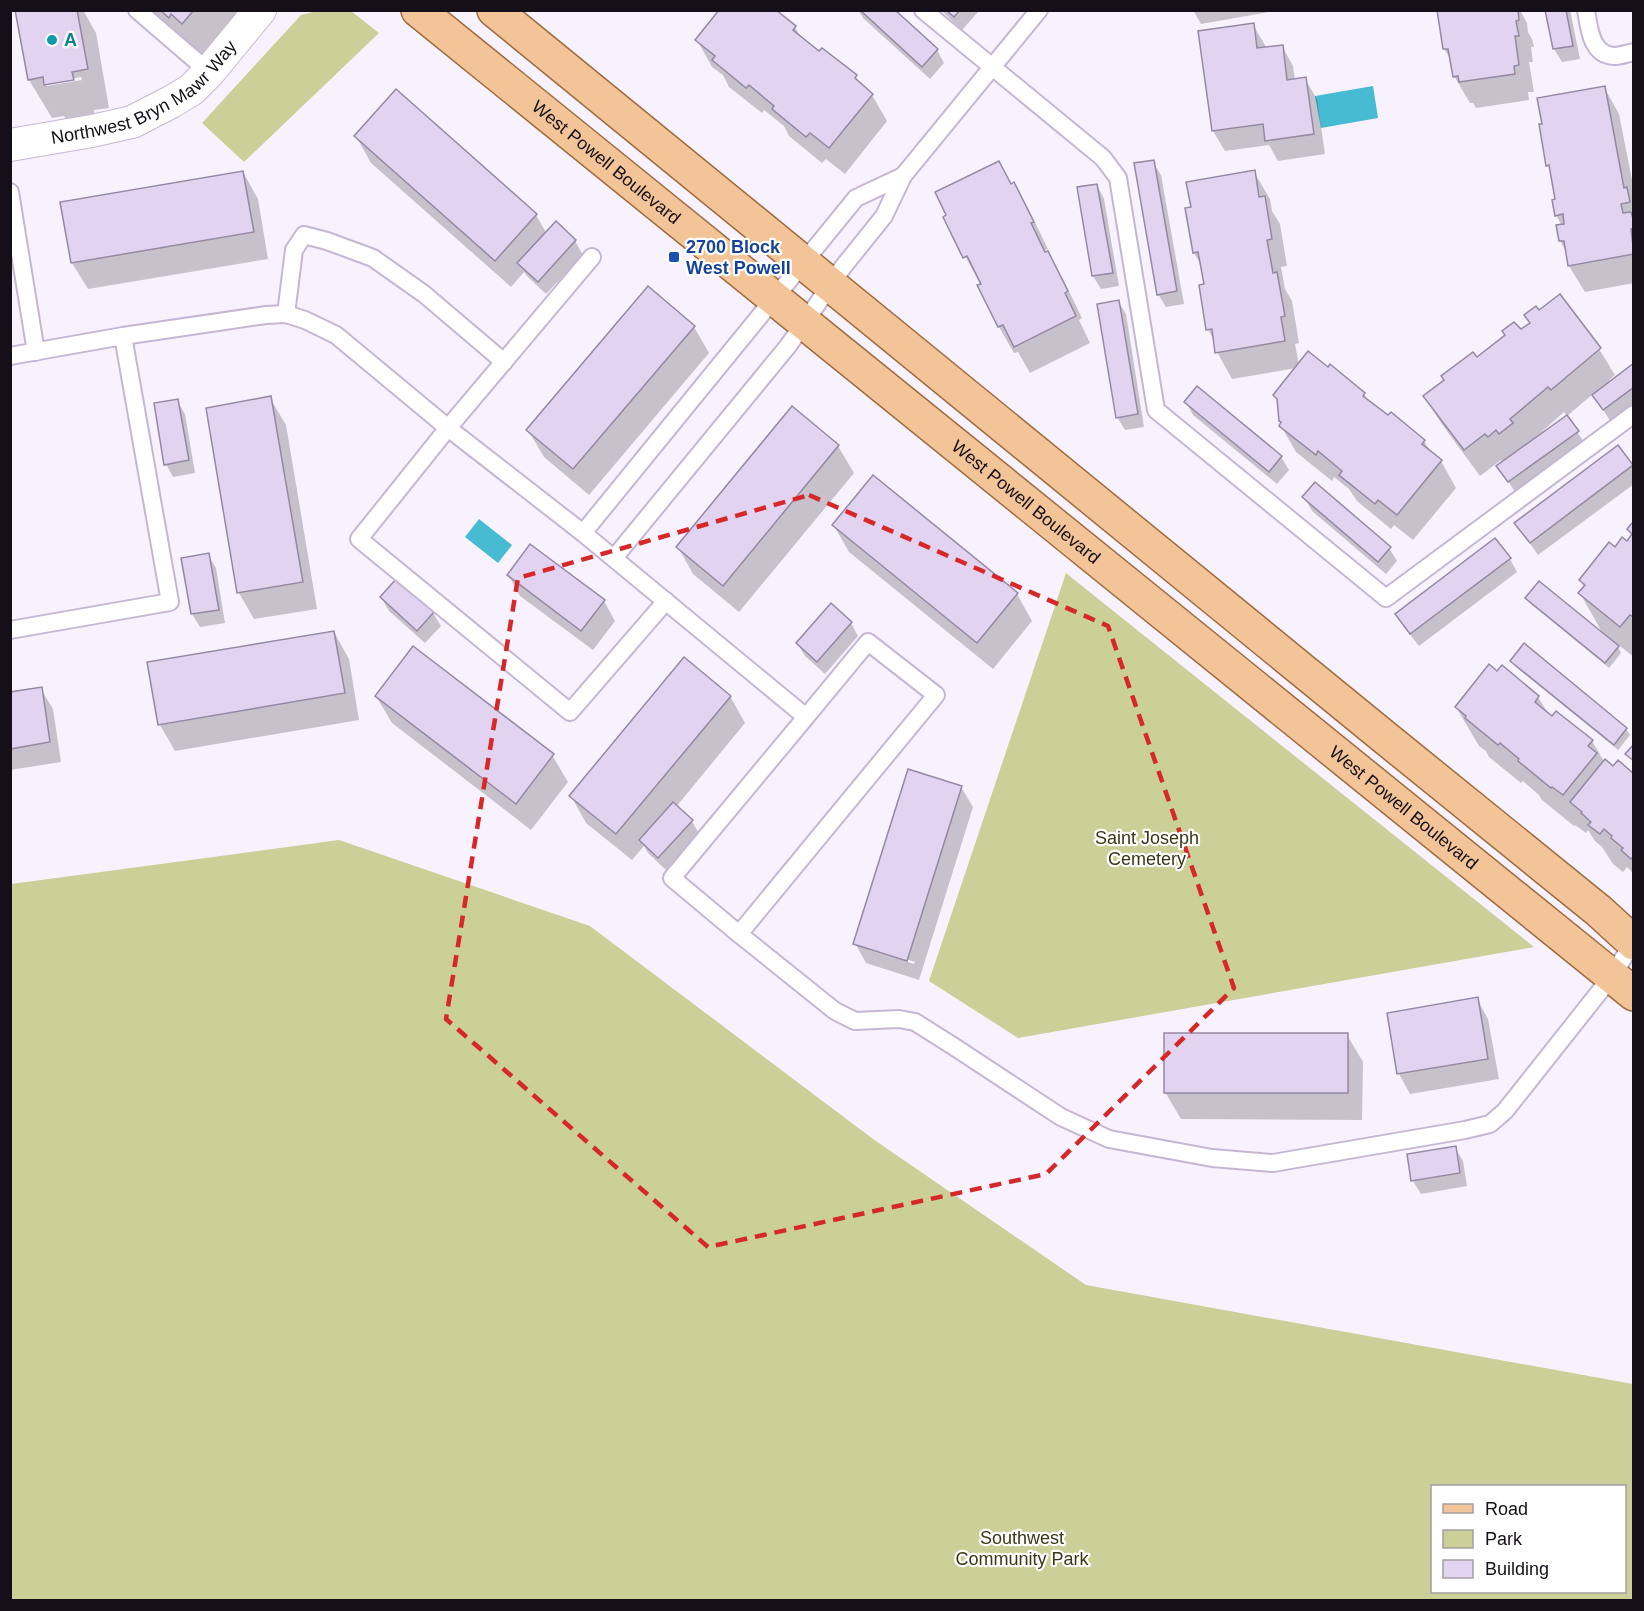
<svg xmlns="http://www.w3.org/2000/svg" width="1644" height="1611" font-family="Helvetica,sans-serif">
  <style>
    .green { fill: #cbcf98; fill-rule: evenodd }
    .water { fill: #47bbd2 }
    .shadow { fill: #0003; fill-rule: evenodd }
    .building { fill: #e2d4f1; stroke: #9588a3; stroke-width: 1.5 }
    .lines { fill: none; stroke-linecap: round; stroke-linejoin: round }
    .service-casing { stroke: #c5b7d4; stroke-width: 20 }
    .minor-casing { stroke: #c5b7d4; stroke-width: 34 }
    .primary-casing { stroke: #9e6b3d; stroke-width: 36 }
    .service { stroke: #fff; stroke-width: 16 }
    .minor { stroke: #fff; stroke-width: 32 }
    .primary { stroke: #f2c497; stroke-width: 33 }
    .marked { fill: none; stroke: #d62828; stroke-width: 4.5; stroke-dasharray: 12 8; stroke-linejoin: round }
    .culture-dot { fill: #0f9aa8; stroke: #fff; stroke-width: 2 }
    .transit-dot { fill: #1a4fb4; stroke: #fff; stroke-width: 2 }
    .labels { text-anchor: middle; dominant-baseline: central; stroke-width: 4.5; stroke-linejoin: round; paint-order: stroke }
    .culture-label { font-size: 18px; font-weight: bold; fill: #0d838f; stroke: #fff; text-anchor: start }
    .street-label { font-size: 18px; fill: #140f19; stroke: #fff }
    .transit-label { font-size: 18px; font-weight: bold; fill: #164399; stroke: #fff; text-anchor: start }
    .park-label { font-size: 18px; fill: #373814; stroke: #fff }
  </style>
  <rect width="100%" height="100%" fill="#f8f2fe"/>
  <g class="green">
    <polygon points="321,10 351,11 379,33 244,162 202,123 301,15"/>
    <polygon points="1066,573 1072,578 1534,947 1018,1038 929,981"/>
    <path d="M339 840 590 926 873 1139 1086 1285 1633 1384V1600H11V884ZM1432 1486H1624V1592H1432Z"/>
  </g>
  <g class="water">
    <polygon points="1373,86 1378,118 1321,128 1315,96"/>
    <polygon points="479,519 512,545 498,563 465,537"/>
  </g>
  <g class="shadow">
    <path d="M17 10H83L96 33 109 108 94 110 95 119 68 124 64 116 52 118 29 80ZM81 77 82 80 46 86V83Z"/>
    <polygon points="149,10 250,10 205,62"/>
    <polygon points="858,10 893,10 937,50 944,63 930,79 863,18"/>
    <polygon points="941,10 977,10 978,12 962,30"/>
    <polygon points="1193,10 1281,10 1201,24"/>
    <polygon points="1438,10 1520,10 1527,23 1528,32 1532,39 1534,47 1531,47 1533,62 1529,62 1534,92 1528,92 1529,100 1476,108 1473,103 1470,103 1454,76 1452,61 1444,49"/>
    <polygon points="1547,10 1570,10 1580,59 1562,62 1554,49"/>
    <polygon points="1253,25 1265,45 1265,48 1282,46 1293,66 1295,80 1305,79 1317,99 1325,154 1278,161 1269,145 1225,151 1213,131"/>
    <polygon points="795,27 801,38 820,53 855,76 860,85 872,95 887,121 845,174 826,159 822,163 789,136 784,126 764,110 762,113 729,87 723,75 712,67 697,40"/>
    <polygon points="1604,87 1619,114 1634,190 1634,283 1585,292 1569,266 1567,253 1560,241 1562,226 1556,215 1557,200 1552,172 1548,165"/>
    <polygon points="356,136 536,215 547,234 556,223 575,241 583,255 546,294 527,276 524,272 511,287 371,163"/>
    <polygon points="1153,162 1161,175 1184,304 1166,307 1158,294"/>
    <polygon points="999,163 1012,185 1014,184 1029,210 1048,249 1045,250 1046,253 1048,253 1063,279 1082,318 1079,320 1090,343 1030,373 1018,352 1014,353 999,327 979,286 981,286 945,218"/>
    <polygon points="243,172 258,199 268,259 88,289 72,263"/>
    <polygon points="1254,172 1270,199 1272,211 1280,224 1287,266 1281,267 1285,289 1292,301 1299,343 1295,344 1299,365 1364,394 1369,403 1424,441 1431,453 1441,461 1456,488 1413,540 1394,525 1391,529 1357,501 1349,489 1334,477 1332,481 1296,452 1281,426 1282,424 1279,403 1275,395 1296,368 1232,379 1217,352 1215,343 1208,329 1205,285 1202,266 1194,253"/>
    <polygon points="1097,185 1104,199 1119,286 1101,289 1093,276"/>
    <polygon points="1118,301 1126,314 1144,427 1125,430 1117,417"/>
    <polygon points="1539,312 1599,349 1615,375 1609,380 1611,382 1634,365 1634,405 1611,422 1593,394 1567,416 1564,412 1537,436 1538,438 1567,417 1586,445 1517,495 1498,466 1503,463 1501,460 1480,476 1441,423 1425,397 1477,359 1531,324"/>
    <polygon points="694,327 709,353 589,495 544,457 528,430"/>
    <polygon points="270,398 286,425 317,609 254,619 239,593"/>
    <polygon points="177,401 185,414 195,473 173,477 166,464"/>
    <polygon points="1186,402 1281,457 1289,470 1277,484 1193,415"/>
    <polygon points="793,408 838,446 854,473 739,612 693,574 678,547"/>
    <polygon points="1617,447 1634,469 1634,484 1538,555 1516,523"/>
    <polygon points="1304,497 1389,548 1397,561 1386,574 1312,511"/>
    <polygon points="1634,523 1634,657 1616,643 1621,653 1609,668 1531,604 1527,598 1604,636 1580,593 1584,587 1580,580 1615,549 1627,543 1633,536 1629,529"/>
    <polygon points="834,526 1017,594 1032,621 993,669 849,552"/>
    <polygon points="208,555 216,568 225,623 200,627 192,614"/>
    <polygon points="1510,559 1517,572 1419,646 1404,627 1397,614"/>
    <polygon points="509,576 604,601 615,621 593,650 520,596"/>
    <polygon points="381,597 433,613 441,626 425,643 389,611"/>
    <polygon points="851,623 858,636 825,674 805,656 797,643"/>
    <polygon points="334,632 349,659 359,720 175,751 160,725"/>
    <polygon points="1512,661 1626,729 1630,735 1618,750 1516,667"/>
    <polygon points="41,689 53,709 61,762 10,770 10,694"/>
    <polygon points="376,696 552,755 568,782 531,830 392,723"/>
    <polygon points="730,696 745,723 676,807 692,821 699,834 666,870 648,853 644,846 632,860 586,823 571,796"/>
    <polygon points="1538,697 1549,715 1552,718 1556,713 1592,741 1605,763 1613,768 1634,775 1634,874 1627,867 1623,872 1613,864 1602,847 1595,841 1588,830 1586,833 1575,825 1574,826 1542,800 1539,795 1523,781 1521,783 1489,757 1486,751 1479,746 1456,707"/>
    <path d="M961 787 973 807 919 980 866 963 855 943ZM869 947 915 962 914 964 869 950Z"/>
    <polygon points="1477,999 1488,1019 1499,1079 1410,1094 1399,1074"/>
    <polygon points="1347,1035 1363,1062 1362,1120 1181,1119 1165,1092"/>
    <polygon points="1455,1148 1463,1161 1467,1186 1421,1194 1413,1181 1408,1155"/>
  </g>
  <g class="building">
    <polygon points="15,10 77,10 88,69 72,72 74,80 44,85 43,77 28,80"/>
    <polygon points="160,10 194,10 182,24 171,14 169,18"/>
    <polygon points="719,10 776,10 796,26 793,30 819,51 822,48 857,75 855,78 873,94 829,148 810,133 806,137 772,109 774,106 749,85 746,88 712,60 715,56 695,40"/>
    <polygon points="860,10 895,10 938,49 922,67"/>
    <polygon points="946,10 960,10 954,17"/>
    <polygon points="1437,10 1518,10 1519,20 1516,21 1519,36 1515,36 1519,65 1514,66 1515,74 1459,82 1458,76 1453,77 1448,49 1443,49"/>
    <polygon points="1545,10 1566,10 1573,46 1553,49"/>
    <polygon points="1254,23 1257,48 1283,45 1287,80 1306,77 1314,134 1265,141 1263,124 1212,131 1198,31"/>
    <polygon points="1605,86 1624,188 1627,187 1630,202 1621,204 1623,213 1631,212 1634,222 1634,228 1631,229 1634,254 1568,266 1564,241 1559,241 1556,225 1564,224 1563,214 1555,216 1552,200 1555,199 1549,165 1546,166 1539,124 1542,124 1537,98"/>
    <polygon points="396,89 537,214 495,261 354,136"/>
    <polygon points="1154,160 1177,291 1157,295 1134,163"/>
    <polygon points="999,161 1011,184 1014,182 1034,222 1031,223 1045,252 1048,251 1068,291 1065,293 1076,316 1014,347 1003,325 998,327 977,285 981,284 967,256 963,258 943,217 946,215 935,192"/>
    <polygon points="1255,170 1259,197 1265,196 1272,239 1267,240 1273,273 1277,272 1285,316 1281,317 1285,341 1215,353 1212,329 1206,330 1199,285 1204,284 1198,252 1193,253 1185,208 1191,207 1186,182"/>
    <polygon points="243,171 254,232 71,263 60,202"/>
    <polygon points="1097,184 1113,273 1092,276 1077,187"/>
    <polygon points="556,221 576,240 538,282 517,263"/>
    <polygon points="648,286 695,326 573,469 526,430"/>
    <polygon points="1560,294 1601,348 1551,390 1548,387 1510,419 1513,423 1499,434 1496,430 1488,437 1485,434 1464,450 1423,396 1444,380 1441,376 1473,352 1477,357 1505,335 1502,331 1514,322 1521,329 1530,323 1524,315 1536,306 1539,310"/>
    <polygon points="1119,300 1138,414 1116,418 1097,304"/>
    <polygon points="1308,351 1328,367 1330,364 1365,393 1363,396 1388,415 1391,412 1425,440 1422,444 1442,460 1397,515 1378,500 1375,504 1339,475 1342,471 1318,451 1316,455 1279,426 1281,422 1279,421 1277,399 1273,395"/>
    <polygon points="1634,363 1634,387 1603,410 1592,395"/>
    <polygon points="1197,386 1282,456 1269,472 1184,402"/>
    <polygon points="271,396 303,582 237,593 206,408"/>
    <polygon points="178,399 189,460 164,465 154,403"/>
    <polygon points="792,406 839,445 723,586 676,547"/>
    <polygon points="1567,415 1579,431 1508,482 1496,466"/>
    <polygon points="1618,445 1633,465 1530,543 1514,523"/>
    <polygon points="873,475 1018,593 977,643 832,525"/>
    <polygon points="1315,482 1391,547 1378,562 1302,497"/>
    <polygon points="1634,521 1634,614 1632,616 1630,615 1620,627 1578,593 1585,585 1579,580 1609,542 1615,547 1622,537 1627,541 1632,534 1627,529"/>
    <polygon points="1495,538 1511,558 1410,634 1395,614"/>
    <polygon points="530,544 605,600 581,631 507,575"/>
    <polygon points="209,553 219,610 191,614 181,558"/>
    <polygon points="397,578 434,612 417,631 380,597"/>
    <polygon points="1539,581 1619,646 1605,663 1525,598"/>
    <polygon points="831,603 852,622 817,662 796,643"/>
    <polygon points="334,631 345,693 158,725 147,662"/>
    <polygon points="1524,643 1627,728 1614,745 1510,661"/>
    <polygon points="413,646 554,754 516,804 375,696"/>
    <polygon points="684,657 731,696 616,834 569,796"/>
    <polygon points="1489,664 1497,671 1502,665 1539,696 1535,702 1552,716 1556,711 1593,740 1588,746 1597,753 1563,795 1552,787 1551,788 1518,761 1519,759 1500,743 1498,745 1465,718 1466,716 1455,707"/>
    <polygon points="42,687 50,742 10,749 10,692"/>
    <polygon points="1634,744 1634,761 1625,754"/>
    <polygon points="1605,759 1613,766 1618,760 1634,774 1634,856 1631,859 1621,850 1623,848 1611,838 1612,836 1604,829 1600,834 1588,825 1591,822 1581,813 1582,812 1570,802"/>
    <polygon points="908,769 962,786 907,961 853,944"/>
    <polygon points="673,802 693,820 658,858 639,840"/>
    <polygon points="1478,997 1488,1059 1397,1074 1387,1013"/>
    <rect x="1164" y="1033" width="184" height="60"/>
    <polygon points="1456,1146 1460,1173 1411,1181 1407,1154"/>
  </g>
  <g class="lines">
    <g class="service-casing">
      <g id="service">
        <polyline points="137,10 209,72"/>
        <polyline points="923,10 1103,158 1118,178 1156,410 1386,598 1634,414"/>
        <path d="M1586 10C1589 28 1591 55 1614 56 1620 56 1628 53 1634 52"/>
        <polyline points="10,192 36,352"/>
        <polyline points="592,257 448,428 359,539 570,712 666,601"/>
        <polyline points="286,314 294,250 304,235 327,241 373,258 424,294 504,362"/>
        <polyline points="10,356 123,336 266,315 286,314 305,320 336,335 448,428 583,533 806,717 672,878 739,934 936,695 868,642 806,717"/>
        <polyline points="583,533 856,198 903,176"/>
        <polyline points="614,558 788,346 843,267 884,216 903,176 1039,10"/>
        <polyline points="10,630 170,602 123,336"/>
        <polyline points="739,934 835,1011 855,1021 899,1019 915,1022 953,1046 1061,1117 1109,1139 1212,1158 1273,1163 1465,1130 1490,1124 1505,1111 1612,976 1633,943"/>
      </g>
    </g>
    <g class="minor-casing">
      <g id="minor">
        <path id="s1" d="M10 145 92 131 132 122 171 102 191 90 209 72 260 10"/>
      </g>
    </g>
    <g class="primary-casing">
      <g id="primary">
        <path id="s2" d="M418 10 1634 994"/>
        <polyline points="494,10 1383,736 1599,911 1634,943"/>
      </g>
    </g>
    <use href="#service" class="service"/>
    <use href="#minor" class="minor"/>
    <use href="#primary" class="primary"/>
  </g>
  <path class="marked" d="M809 495 1108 626 1234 988 1046 1174 708 1247 446 1019 518 578Z"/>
  <circle class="culture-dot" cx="52" cy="40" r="6"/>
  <rect class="transit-dot" x="668" y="251" width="12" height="12" rx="3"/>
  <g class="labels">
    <g class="culture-label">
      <text x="64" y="40">A</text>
    </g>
    <g class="street-label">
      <text stroke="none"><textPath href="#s1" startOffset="148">Northwest Bryn Mawr Way</textPath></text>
      <text stroke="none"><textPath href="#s2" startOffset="242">West Powell Boulevard</textPath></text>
      <text stroke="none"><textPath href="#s2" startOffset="782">West Powell Boulevard</textPath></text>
      <text stroke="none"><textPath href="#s2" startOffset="1268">West Powell Boulevard</textPath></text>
    </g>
    <g class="transit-label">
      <text x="686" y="247">2700 Block<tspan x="686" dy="21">West Powell</tspan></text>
    </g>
    <g class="park-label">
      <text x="1147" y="838">Saint Joseph<tspan x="1147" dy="21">Cemetery</tspan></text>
      <text x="1022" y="1538">Southwest<tspan x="1022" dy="21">Community Park</tspan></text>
    </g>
  </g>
  <rect width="1644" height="1611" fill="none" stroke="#140f19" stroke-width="24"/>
  <rect x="1431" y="1485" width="195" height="108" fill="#ffffff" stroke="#a19fa3" stroke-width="1.5"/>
  <rect x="1443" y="1504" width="30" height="9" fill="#f2c497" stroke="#a19fa3" stroke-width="1.5"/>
  <text x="1485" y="1515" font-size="18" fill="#140f19">Road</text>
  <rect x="1443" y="1530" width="30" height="18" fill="#cbcf98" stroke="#a19fa3" stroke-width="1.5"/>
  <text x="1485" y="1545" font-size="18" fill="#140f19">Park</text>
  <rect x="1443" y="1560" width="30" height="18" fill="#e2d4f1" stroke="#a19fa3" stroke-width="1.5"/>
  <text x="1485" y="1575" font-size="18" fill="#140f19">Building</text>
</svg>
